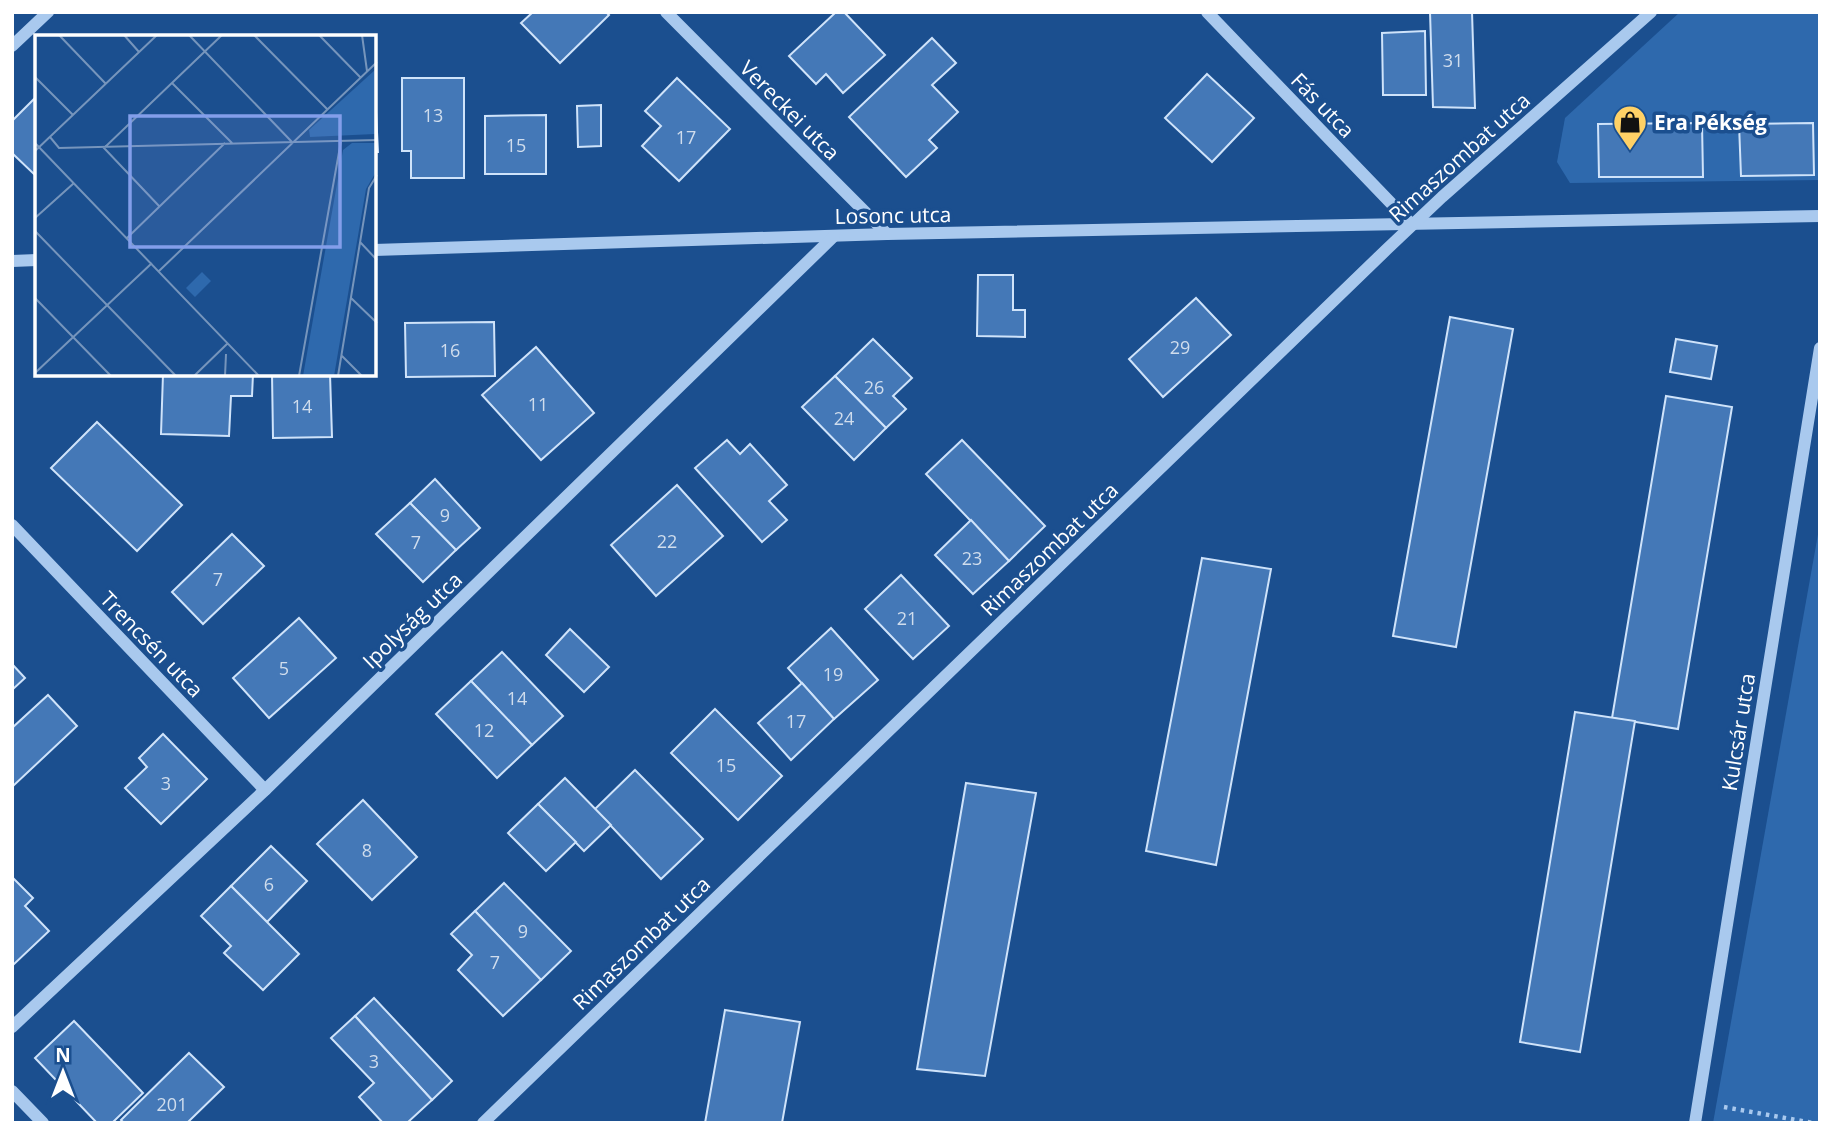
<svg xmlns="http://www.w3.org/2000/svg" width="1832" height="1135" font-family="'Open Sans',sans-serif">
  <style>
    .green { fill: #2e69ad }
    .building { fill: #4478b7; stroke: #cfe3fa; stroke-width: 2 }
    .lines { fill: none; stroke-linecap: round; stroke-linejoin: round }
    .path { stroke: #a9c9ee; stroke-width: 4.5; stroke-dasharray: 3.5 5; stroke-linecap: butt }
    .minor { stroke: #a9c9ee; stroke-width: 12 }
    .labels { text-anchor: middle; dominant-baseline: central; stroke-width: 7; stroke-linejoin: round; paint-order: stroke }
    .number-label { font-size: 18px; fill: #d0dded }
    .street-label { font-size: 21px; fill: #fff; stroke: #1b4f8f }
    .poi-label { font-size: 21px; font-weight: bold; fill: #fff; stroke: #1b4f8f; text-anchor: start }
    .inset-road { fill: none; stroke: #7695bc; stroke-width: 2 }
    .view { fill: #839eea; fill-opacity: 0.15; stroke: #839eea; stroke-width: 3.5 }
    .inset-edge { fill: none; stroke: #fff; stroke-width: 3.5 }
  </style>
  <rect width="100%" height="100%" fill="#1b4f8f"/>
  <g class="green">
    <polygon points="1680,12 1820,12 1820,180 1570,183 1557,162 1565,118"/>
    <polygon points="1820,523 1820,1123 1713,1123"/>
  </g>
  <g class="building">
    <polygon points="533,12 606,12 609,15 560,63 521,23"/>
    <polygon points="836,12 844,12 885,55 843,93 826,74 816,84 789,56"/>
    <polygon points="1430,12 1472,12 1475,108 1433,107"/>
    <polygon points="1425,31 1426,95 1383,95 1382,33"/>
    <polygon points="932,38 956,63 932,85 958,112 929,140 937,148 906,177 849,117"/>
    <polygon points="374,72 378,152 374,152"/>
    <polygon points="1207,74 1254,118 1212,162 1165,118"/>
    <polygon points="402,78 464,78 464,178 411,178 411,151 402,151"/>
    <polygon points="677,78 730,129 679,181 642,146 661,126 645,111"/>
    <polygon points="37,96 37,177 12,153 12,121"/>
    <polygon points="601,105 601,146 578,147 577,106"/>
    <polygon points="546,115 546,174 485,174 485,116"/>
    <polygon points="1702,123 1703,177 1599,177 1598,124"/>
    <polygon points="1813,123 1814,175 1741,176 1739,124"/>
    <polygon points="978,275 1013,275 1013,310 1025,310 1025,337 977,336"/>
    <polygon points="1196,298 1231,335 1163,397 1129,359"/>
    <polygon points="1450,317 1513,329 1456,647 1393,636"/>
    <polygon points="494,322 495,376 406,377 405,323"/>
    <polygon points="873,339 912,378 893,396 906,409 886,428 835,376"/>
    <polygon points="1676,339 1717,346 1711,379 1670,372"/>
    <polygon points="536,347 594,413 541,460 482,395"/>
    <polygon points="163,374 253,374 252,396 231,396 229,436 161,434"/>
    <polygon points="272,374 330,374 332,437 273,438"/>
    <polygon points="835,376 886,428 854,460 802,407"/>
    <polygon points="1666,396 1732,407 1678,729 1612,718"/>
    <polygon points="97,422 182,505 137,551 51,468"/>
    <polygon points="727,440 740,454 750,444 787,485 769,501 787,520 762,542 695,468"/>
    <polygon points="962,440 1045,526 1009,561 926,474"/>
    <polygon points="435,479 480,528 456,550 410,503"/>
    <polygon points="677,485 723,536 656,596 611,545"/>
    <polygon points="410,503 456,550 423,582 376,534"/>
    <polygon points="971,520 1009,561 973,594 935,555"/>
    <polygon points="232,534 264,566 203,624 172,592"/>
    <polygon points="1202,558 1271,569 1216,865 1146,851"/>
    <polygon points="901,575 949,626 913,659 865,609"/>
    <polygon points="299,618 336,658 269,718 233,678"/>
    <polygon points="831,628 878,680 834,719 788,668"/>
    <polygon points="570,629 609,667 584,692 546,655"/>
    <polygon points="502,652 563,716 532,745 471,681"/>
    <polygon points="12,664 25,678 12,690"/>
    <polygon points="471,681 532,745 497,778 436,714"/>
    <polygon points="802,683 834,719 791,760 758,723"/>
    <polygon points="48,695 77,726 12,787 12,728"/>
    <polygon points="715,709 782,776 738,820 671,753"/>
    <polygon points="1575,712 1635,721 1580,1052 1520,1042"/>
    <polygon points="163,734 207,779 161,824 125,788 147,767 139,758"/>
    <polygon points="635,770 703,839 661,879 595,809"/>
    <polygon points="565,778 611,825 584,851 538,804"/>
    <polygon points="966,783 1036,793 985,1076 917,1069"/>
    <polygon points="363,800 417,857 372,900 317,844"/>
    <polygon points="538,804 576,842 546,871 508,833"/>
    <polygon points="271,846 307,881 267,922 231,886"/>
    <polygon points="12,877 33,898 25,906 49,931 12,966"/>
    <polygon points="504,883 571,951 541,980 475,911"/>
    <polygon points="231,886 299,954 263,990 224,953 231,946 201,916"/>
    <polygon points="475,911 541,980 503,1016 458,970 472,955 451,934"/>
    <polygon points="374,998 452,1081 432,1100 355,1016"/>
    <polygon points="725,1010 800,1022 782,1123 705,1123"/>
    <polygon points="355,1016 432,1100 407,1123 383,1123 359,1097 374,1083 331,1038"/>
    <polygon points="74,1021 143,1093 112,1123 97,1123 35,1058"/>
    <polygon points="189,1053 224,1087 187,1123 124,1123 121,1120"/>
  </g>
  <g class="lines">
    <polyline class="path" points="1724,1107 1813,1123"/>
    <g class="minor">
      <polyline points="666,12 887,234"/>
      <polyline points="1207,12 1412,225"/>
      <polyline points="12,46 48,12"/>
      <polyline points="374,250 887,234 1820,216"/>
      <polyline points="12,261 37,260"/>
      <polyline points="12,525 265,790"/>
      <polyline points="12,1027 265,790 834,236"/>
      <polyline points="12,1091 43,1123"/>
      <polyline points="483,1123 1387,249 1442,197 1651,12"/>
      <polyline points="1695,1123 1820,348"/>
    </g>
  </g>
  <defs>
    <g id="shop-pin" transform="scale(1.75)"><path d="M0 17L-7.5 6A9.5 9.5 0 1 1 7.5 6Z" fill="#ffd166" stroke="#1b4f8f"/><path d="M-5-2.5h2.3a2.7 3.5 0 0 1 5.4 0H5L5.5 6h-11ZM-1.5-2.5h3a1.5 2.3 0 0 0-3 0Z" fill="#111"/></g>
  </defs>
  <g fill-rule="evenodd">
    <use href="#shop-pin" x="1630" y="122"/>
  </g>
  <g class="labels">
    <g class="number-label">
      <text x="1453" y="60">31</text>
      <text x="433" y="115">13</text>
      <text x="686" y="137">17</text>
      <text x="516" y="145">15</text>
      <text x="1180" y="347">29</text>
      <text x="450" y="350">16</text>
      <text x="874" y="387">26</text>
      <text x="538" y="404">11</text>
      <text x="302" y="406">14</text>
      <text x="844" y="418">24</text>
      <text x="445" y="515">9</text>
      <text x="667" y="541">22</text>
      <text x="416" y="542">7</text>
      <text x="972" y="558">23</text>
      <text x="218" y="579">7</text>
      <text x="907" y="618">21</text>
      <text x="284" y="668">5</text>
      <text x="833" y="674">19</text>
      <text x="517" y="698">14</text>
      <text x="796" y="721">17</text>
      <text x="484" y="730">12</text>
      <text x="726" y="765">15</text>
      <text x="166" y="783">3</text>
      <text x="367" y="850">8</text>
      <text x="269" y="884">6</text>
      <text x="523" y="931">9</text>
      <text x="495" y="962">7</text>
      <text x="374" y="1061">3</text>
      <text x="172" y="1104">201</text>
    </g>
    <g class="street-label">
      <text transform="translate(1323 105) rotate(46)">Fás utca</text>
      <text transform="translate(790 110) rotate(45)">Vereckei utca</text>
      <text transform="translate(1459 157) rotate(-42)">Rimaszombat utca</text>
      <text transform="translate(893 215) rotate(-1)">Losonc utca</text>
      <text transform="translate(1049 549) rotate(-44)">Rimaszombat utca</text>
      <text transform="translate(412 620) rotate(-44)">Ipolyság utca</text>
      <text transform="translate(152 644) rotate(46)">Trencsén utca</text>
      <text transform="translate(1738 732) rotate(-81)">Kulcsár utca</text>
      <text transform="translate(641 943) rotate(-44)">Rimaszombat utca</text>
    </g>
    <g class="poi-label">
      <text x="1654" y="122">Era Pékség</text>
    </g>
  </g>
  <g transform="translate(35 35)">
    <rect width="341" height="341" fill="#1b4f8f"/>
    <path d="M341 34 340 99 275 102 274 95ZM317 108H341V137L331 154 299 341H268L308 115ZM167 237 176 246 160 262 151 253Z" fill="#2e69ad"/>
    <path class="inset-road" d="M24 0 71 49M89 0 104 17M154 0 257 107M219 0 293 75M284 0 326 43M327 0 332 36M0 42 38 80M137 48 197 108M15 102 24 113 342 105M0 108 224 341M0 116 122 0M125 172 69 113 187 0M0 183 39 148M0 196 141 341M92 203 190 108M325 207 342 225M124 236 342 27M0 263 76 341M316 263 342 288M306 320 327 341M0 338 117 228M159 341 193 308M190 341 191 319M264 341 306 106M303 341 334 153 342 140"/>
    <path class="view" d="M95 81H305V212H95Z"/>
    <rect width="341" height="341" class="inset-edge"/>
  </g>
  <rect width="1832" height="1135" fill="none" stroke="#ffffff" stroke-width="28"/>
  <g transform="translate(63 1072)" stroke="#1b4f8f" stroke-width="5" paint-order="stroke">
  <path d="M0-5L12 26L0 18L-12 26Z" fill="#ffffff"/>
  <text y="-10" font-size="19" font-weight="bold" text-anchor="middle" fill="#ffffff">N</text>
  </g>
</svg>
